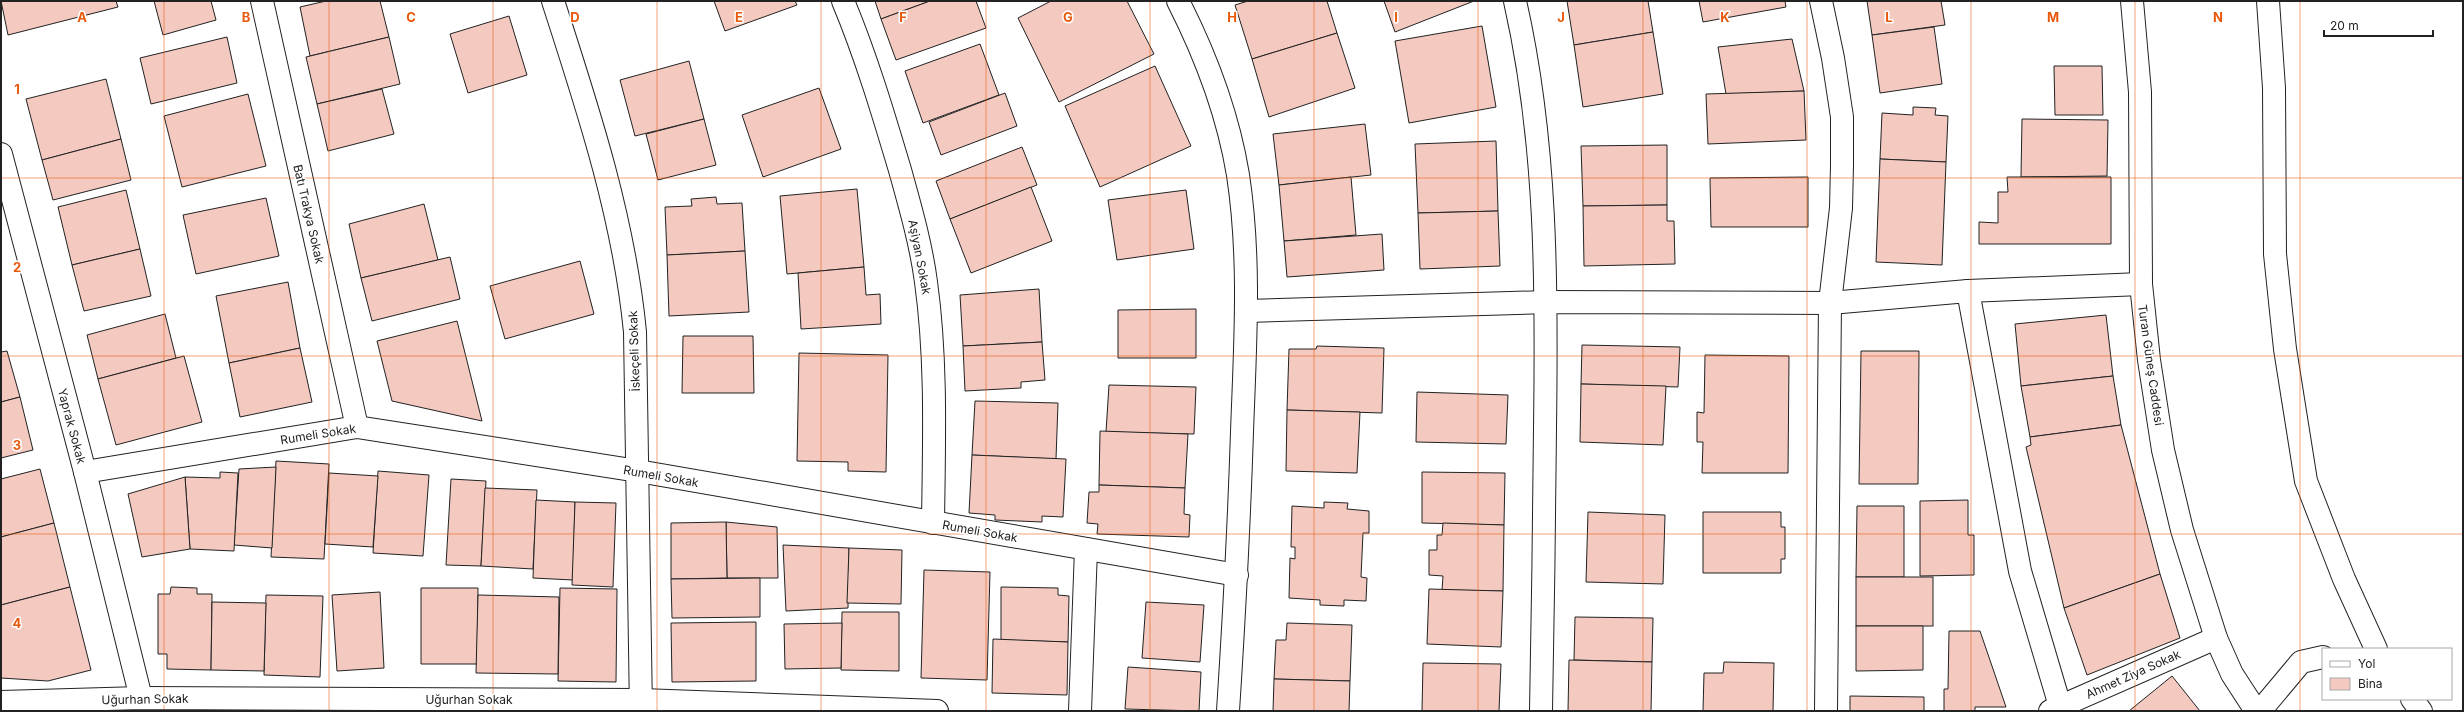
<svg xmlns="http://www.w3.org/2000/svg" width="2464" height="712" font-family="Inter,sans-serif">
  <style>
    .building { fill: #f3c9c0; stroke: #222 }
    .lines { fill: none; stroke-linecap: round; stroke-linejoin: round }
    .minor-casing { stroke: #222; stroke-width: 24 }
    .primary-casing { stroke: #222; stroke-width: 24 }
    .minor { stroke: #fff; stroke-width: 22 }
    .primary { stroke: #fff; stroke-width: 22 }
    .grid { fill: none; stroke: #e8590c; stroke-width: 1; stroke-opacity: 0.55 }
    .labels { text-anchor: middle; dominant-baseline: central; stroke-width: 3; stroke-linejoin: round; paint-order: stroke }
    .street-label { font-size: 12px; fill: #222; stroke: #fff }
    .grid-label { font-size: 13px; text-anchor: middle; font-weight: bold; fill: #e8590c; stroke: #fff; stroke-width: 3; stroke-linejoin: round; paint-order: stroke }
  </style>
  <rect width="100%" height="100%" fill="#fff"/>
  <g class="building">
    <polygon points="1,1 116,1 118,7 8,35"/>
    <polygon points="154,1 211,1 216,20 163,35"/>
    <polygon points="326,1 380,1 389,37 310,56 300,7"/>
    <polygon points="714,1 795,1 797,5 725,31"/>
    <polygon points="875,1 930,1 881,19"/>
    <polygon points="930,1 976,1 986,28 896,60 881,19"/>
    <polygon points="1051,1 1127,1 1154,54 1059,102 1018,18"/>
    <polygon points="1248,1 1327,1 1337,33 1252,59 1235,5"/>
    <polygon points="1384,1 1474,1 1395,32"/>
    <polygon points="1567,1 1648,1 1653,32 1574,45"/>
    <polygon points="1699,1 1785,1 1786,7 1703,22"/>
    <polygon points="1867,1 1941,1 1945,25 1872,35"/>
    <polygon points="509,16 527,75 468,93 450,34"/>
    <polygon points="1482,26 1496,107 1409,123 1395,41"/>
    <polygon points="1934,27 1942,84 1880,93 1872,35"/>
    <polygon points="1653,32 1663,94 1583,107 1574,45"/>
    <polygon points="1337,33 1355,88 1269,117 1252,59"/>
    <polygon points="227,37 237,83 151,104 140,58"/>
    <polygon points="389,37 400,84 317,104 306,57"/>
    <polygon points="1792,39 1804,91 1726,94 1718,47"/>
    <polygon points="980,44 999,95 923,123 905,71"/>
    <polygon points="689,61 704,119 635,136 620,80"/>
    <polygon points="1155,66 1191,146 1100,187 1065,106"/>
    <polygon points="2054,66 2102,66 2103,115 2055,115"/>
    <polygon points="106,79 121,139 42,160 26,99"/>
    <polygon points="819,88 841,149 763,177 742,115"/>
    <polygon points="382,89 394,134 328,151 317,104"/>
    <polygon points="1804,91 1806,140 1708,144 1706,94"/>
    <polygon points="1005,93 1017,126 941,155 929,122"/>
    <polygon points="248,94 266,166 182,187 164,116"/>
    <polygon points="1913,107 1936,108 1935,115 1948,116 1946,162 1880,159 1882,113 1913,115"/>
    <polygon points="704,119 716,165 658,180 646,134"/>
    <polygon points="2022,119 2108,120 2107,176 2021,177"/>
    <polygon points="1365,124 1371,175 1279,185 1273,134"/>
    <polygon points="121,139 131,180 53,200 42,160"/>
    <polygon points="1496,141 1498,211 1418,213 1415,144"/>
    <polygon points="1667,145 1667,205 1583,206 1581,146"/>
    <polygon points="1022,147 1037,185 950,219 936,181"/>
    <polygon points="1880,159 1946,162 1942,265 1876,262"/>
    <polygon points="1351,177 1356,235 1284,241 1279,185"/>
    <polygon points="1808,177 1808,227 1711,227 1710,178"/>
    <polygon points="2007,177 2111,177 2111,244 1979,244 1979,222 1998,223 1998,192 2008,192"/>
    <polygon points="1031,187 1052,241 971,273 950,219"/>
    <polygon points="857,189 864,267 787,274 780,196"/>
    <polygon points="126,190 140,249 72,265 58,207"/>
    <polygon points="1186,190 1194,249 1117,260 1108,200"/>
    <polygon points="716,197 717,204 742,203 745,251 667,255 665,207 692,206 691,199"/>
    <polygon points="266,198 279,256 196,274 183,215"/>
    <polygon points="424,204 438,260 361,278 349,224"/>
    <polygon points="1667,205 1667,221 1674,221 1675,264 1584,266 1583,206"/>
    <polygon points="1498,211 1500,266 1420,269 1418,213"/>
    <polygon points="1382,234 1384,270 1287,277 1284,241"/>
    <polygon points="140,249 151,296 84,311 72,265"/>
    <polygon points="745,251 749,312 669,316 667,255"/>
    <polygon points="450,257 460,299 372,321 361,278"/>
    <polygon points="580,261 594,314 505,339 490,286"/>
    <polygon points="864,267 866,295 880,294 881,324 801,329 798,273"/>
    <polygon points="288,282 300,348 229,363 216,296"/>
    <polygon points="1039,289 1042,342 963,346 960,295"/>
    <polygon points="1196,309 1196,358 1118,358 1118,310"/>
    <polygon points="165,314 176,358 98,379 87,335"/>
    <polygon points="2106,315 2113,376 2021,386 2015,324"/>
    <polygon points="457,321 482,421 392,401 377,341"/>
    <polygon points="683,336 753,336 754,393 682,393"/>
    <polygon points="1042,342 1045,380 1021,382 1021,388 965,391 963,346"/>
    <polygon points="1582,345 1680,347 1678,387 1581,384"/>
    <polygon points="1317,346 1384,348 1382,413 1287,410 1289,349 1316,349"/>
    <polygon points="300,348 312,402 240,417 229,363"/>
    <polygon points="7,351 20,397 1,402 1,352"/>
    <polygon points="1861,351 1919,351 1918,484 1859,484"/>
    <polygon points="799,353 888,355 886,472 848,471 848,462 797,461"/>
    <polygon points="1705,355 1789,356 1788,473 1702,473 1703,442 1697,442 1697,412 1704,413"/>
    <polygon points="184,356 202,422 116,445 98,379"/>
    <polygon points="2113,376 2121,425 2030,437 2021,386"/>
    <polygon points="1581,384 1666,386 1663,445 1580,442"/>
    <polygon points="1109,385 1196,387 1194,434 1106,432"/>
    <polygon points="1417,392 1508,395 1506,444 1416,442"/>
    <polygon points="20,397 33,450 1,458 1,402"/>
    <polygon points="975,401 1058,403 1056,459 972,455"/>
    <polygon points="1287,410 1360,412 1357,473 1286,471"/>
    <polygon points="2121,425 2160,574 2064,608 2026,447 2031,445 2030,437"/>
    <polygon points="1100,431 1188,434 1185,488 1099,485"/>
    <polygon points="972,455 1066,459 1063,517 1042,516 1042,522 995,520 995,515 969,513"/>
    <polygon points="276,461 329,464 324,559 271,557"/>
    <polygon points="276,467 272,548 234,545 239,469"/>
    <polygon points="40,469 54,523 1,537 1,479"/>
    <polygon points="378,471 429,475 423,556 373,553"/>
    <polygon points="220,472 238,473 234,551 190,549 185,477 220,478"/>
    <polygon points="1422,472 1505,473 1504,525 1422,523"/>
    <polygon points="329,473 378,476 373,547 325,544"/>
    <polygon points="185,477 190,549 142,557 128,494"/>
    <polygon points="451,479 486,481 481,566 446,565"/>
    <polygon points="1099,485 1185,488 1184,514 1190,515 1189,537 1097,534 1098,524 1087,523 1089,492 1099,492"/>
    <polygon points="485,488 537,490 533,569 481,566"/>
    <polygon points="536,500 575,502 573,580 533,578"/>
    <polygon points="1968,500 1968,535 1974,535 1974,575 1920,576 1920,501"/>
    <polygon points="575,502 616,503 613,587 572,585"/>
    <polygon points="1324,502 1348,503 1347,509 1369,511 1369,533 1363,533 1361,577 1367,578 1366,601 1344,600 1344,606 1320,605 1320,600 1289,598 1290,558 1295,559 1295,547 1291,547 1292,506 1324,508"/>
    <polygon points="1857,506 1904,506 1904,577 1856,577"/>
    <polygon points="1588,512 1665,515 1663,584 1586,582"/>
    <polygon points="1703,512 1781,512 1781,527 1785,527 1785,559 1781,559 1781,573 1703,573"/>
    <polygon points="726,522 777,527 778,578 727,578"/>
    <polygon points="726,522 727,578 671,579 671,523"/>
    <polygon points="54,523 70,587 1,605 1,537"/>
    <polygon points="1443,523 1504,525 1503,591 1442,590 1443,576 1429,575 1429,550 1437,550 1437,535 1442,535"/>
    <polygon points="783,545 849,548 848,608 786,611"/>
    <polygon points="849,548 902,550 901,604 847,603"/>
    <polygon points="924,570 990,572 987,680 921,678"/>
    <polygon points="2160,574 2180,638 2087,675 2064,608"/>
    <rect x="1856" y="577" width="77" height="49"/>
    <polygon points="760,578 760,617 672,618 671,579"/>
    <polygon points="70,587 91,670 48,681 1,678 1,605"/>
    <polygon points="171,587 197,588 197,594 212,594 211,670 167,669 167,654 158,654 158,594 170,594"/>
    <polygon points="1001,587 1058,588 1058,595 1069,596 1068,642 1001,640"/>
    <polygon points="421,588 478,588 477,664 421,664"/>
    <polygon points="560,588 617,589 616,682 558,681"/>
    <polygon points="1429,589 1503,591 1501,647 1427,644"/>
    <polygon points="380,592 384,668 337,671 332,595"/>
    <polygon points="266,595 323,596 320,677 264,675"/>
    <polygon points="478,595 559,597 558,674 476,673"/>
    <polygon points="212,602 266,603 264,671 211,670"/>
    <polygon points="1146,602 1204,605 1200,662 1142,658"/>
    <polygon points="842,612 899,612 899,671 841,670"/>
    <polygon points="1575,617 1653,618 1652,662 1574,660"/>
    <polygon points="756,622 756,681 672,682 671,623"/>
    <polygon points="842,623 841,668 785,669 784,624"/>
    <polygon points="1287,623 1352,625 1350,681 1274,679 1276,640 1286,640"/>
    <polygon points="1856,626 1923,626 1923,670 1856,671"/>
    <polygon points="1949,631 1980,631 2006,707 1975,707 1975,711 1944,711 1944,689 1948,689"/>
    <polygon points="993,639 1068,642 1067,695 992,693"/>
    <polygon points="1569,660 1652,662 1651,711 1568,711"/>
    <polygon points="1724,662 1774,663 1773,711 1703,711 1704,673 1723,673"/>
    <polygon points="1423,663 1501,664 1499,711 1422,711"/>
    <polygon points="1128,667 1201,672 1199,711 1125,709"/>
    <polygon points="2172,676 2200,711 2129,711"/>
    <polygon points="1274,679 1350,681 1349,711 1273,711"/>
    <polygon points="1850,696 1924,697 1924,711 1850,711"/>
  </g>
  <g class="lines">
    <g class="minor-casing">
      <g id="minor">
        <polyline points="262,1 357,427"/>
        <path d="M553 1C588 109 624 218 635 332L641 711"/>
        <path d="M843 1C866 56 883 113 900 170 910 206 921 244 926 282 937 361 934 443 933 523"/>
        <path d="M1178 1C1206 56 1228 114 1238 175 1251 260 1245 347 1242 432 1239 525 1234 618 1228 711"/>
        <path d="M1515 1C1547 142 1547 285 1545 428 1544 522 1543 617 1541 711"/>
        <polyline points="1821,1 1833,58 1842,117 1842,165 1841,208 1830,303 1826,711"/>
        <polyline points="2268,1 2274,88 2275,254 2285,349 2306,481 2344,579 2376,649"/>
        <polyline points="1,154 85,472 141,698"/>
        <polyline points="1968,291 2141,284"/>
        <polyline points="1246,311 1547,302 1830,303 1968,291 2020,571 2060,706"/>
        <polyline points="85,472 357,427 638,471 1237,575"/>
        <polyline points="2412,699 2421,711"/>
        <polyline points="1,702 141,698 642,700 937,711"/>
        <polyline points="1080,711 1086,549"/>
        <polyline points="2050,711 2216,638"/>
        <polyline points="2260,711 2301,662 2323,657"/>
      </g>
    </g>
    <g class="primary-casing">
      <polyline id="primary" points="2132,1 2140,92 2141,284 2149,360 2163,450 2182,530 2216,638 2232,674 2256,711"/>
    </g>
    <use href="#minor" class="minor"/>
    <use href="#primary" class="primary"/>
  </g>
  <path class="grid" d="M164 1V711M329 1V711M493 1V711M657 1V711M821 1V711M986 1V711M1150 1V711M1314 1V711M1478 1V711M1643 1V711M1807 1V711M1971 1V711M2135 1V711M2300 1V711M1 178H2463M1 356H2463M1 534H2463"/>
  <g class="labels">
    <g class="street-label">
      <text transform="translate(309 214) rotate(77)">Batı Trakya Sokak</text>
      <text transform="translate(920 257) rotate(79)">Aşiyan Sokak</text>
      <text transform="translate(634 351) rotate(-92)">İskeçeli Sokak</text>
      <text transform="translate(2151 365) rotate(82)">Turan Güneş Caddesi</text>
      <text transform="translate(72 426) rotate(75)">Yaprak Sokak</text>
      <text transform="translate(318 434) rotate(-9)">Rumeli Sokak</text>
      <text transform="translate(661 476) rotate(10)">Rumeli Sokak</text>
      <text transform="translate(980 531) rotate(10)">Rumeli Sokak</text>
      <text transform="translate(2133 674) rotate(-24)">Ahmet Ziya Sokak</text>
      <text transform="translate(145 699) rotate(-1)">Uğurhan Sokak</text>
      <text x="469" y="699">Uğurhan Sokak</text>
    </g>
  </g>
  <g class="grid-label">
    <text x="82" y="22">A</text>
    <text x="246" y="22">B</text>
    <text x="411" y="22">C</text>
    <text x="575" y="22">D</text>
    <text x="739" y="22">E</text>
    <text x="903" y="22">F</text>
    <text x="1068" y="22">G</text>
    <text x="1232" y="22">H</text>
    <text x="1396" y="22">I</text>
    <text x="1561" y="22">J</text>
    <text x="1725" y="22">K</text>
    <text x="1889" y="22">L</text>
    <text x="2053" y="22">M</text>
    <text x="2218" y="22">N</text>
    <text x="17" y="94">1</text>
    <text x="17" y="272">2</text>
    <text x="17" y="450">3</text>
    <text x="17" y="628">4</text>
  </g>
  <rect width="2464" height="712" fill="none" stroke="#222222" stroke-width="4"/>
  <rect x="2322" y="648" width="130" height="52" fill="#ffffff" stroke="#a7a7a7"/>
  <rect x="2330" y="661" width="20" height="6" fill="#ffffff" stroke="#a7a7a7"/>
  <text x="2358" y="668" font-size="12" fill="#222222">Yol</text>
  <rect x="2330" y="678" width="20" height="12" fill="#f3c9c0" stroke="#a7a7a7"/>
  <text x="2358" y="688" font-size="12" fill="#222222">Bina</text>
  <path d="M2324 30v6h109v-6" fill="none" stroke="#222222" stroke-width="2"/>
  <text x="2330" y="30" font-size="12" fill="#222222" stroke="#ffffff" stroke-width="3" paint-order="stroke">20 m</text>
</svg>
